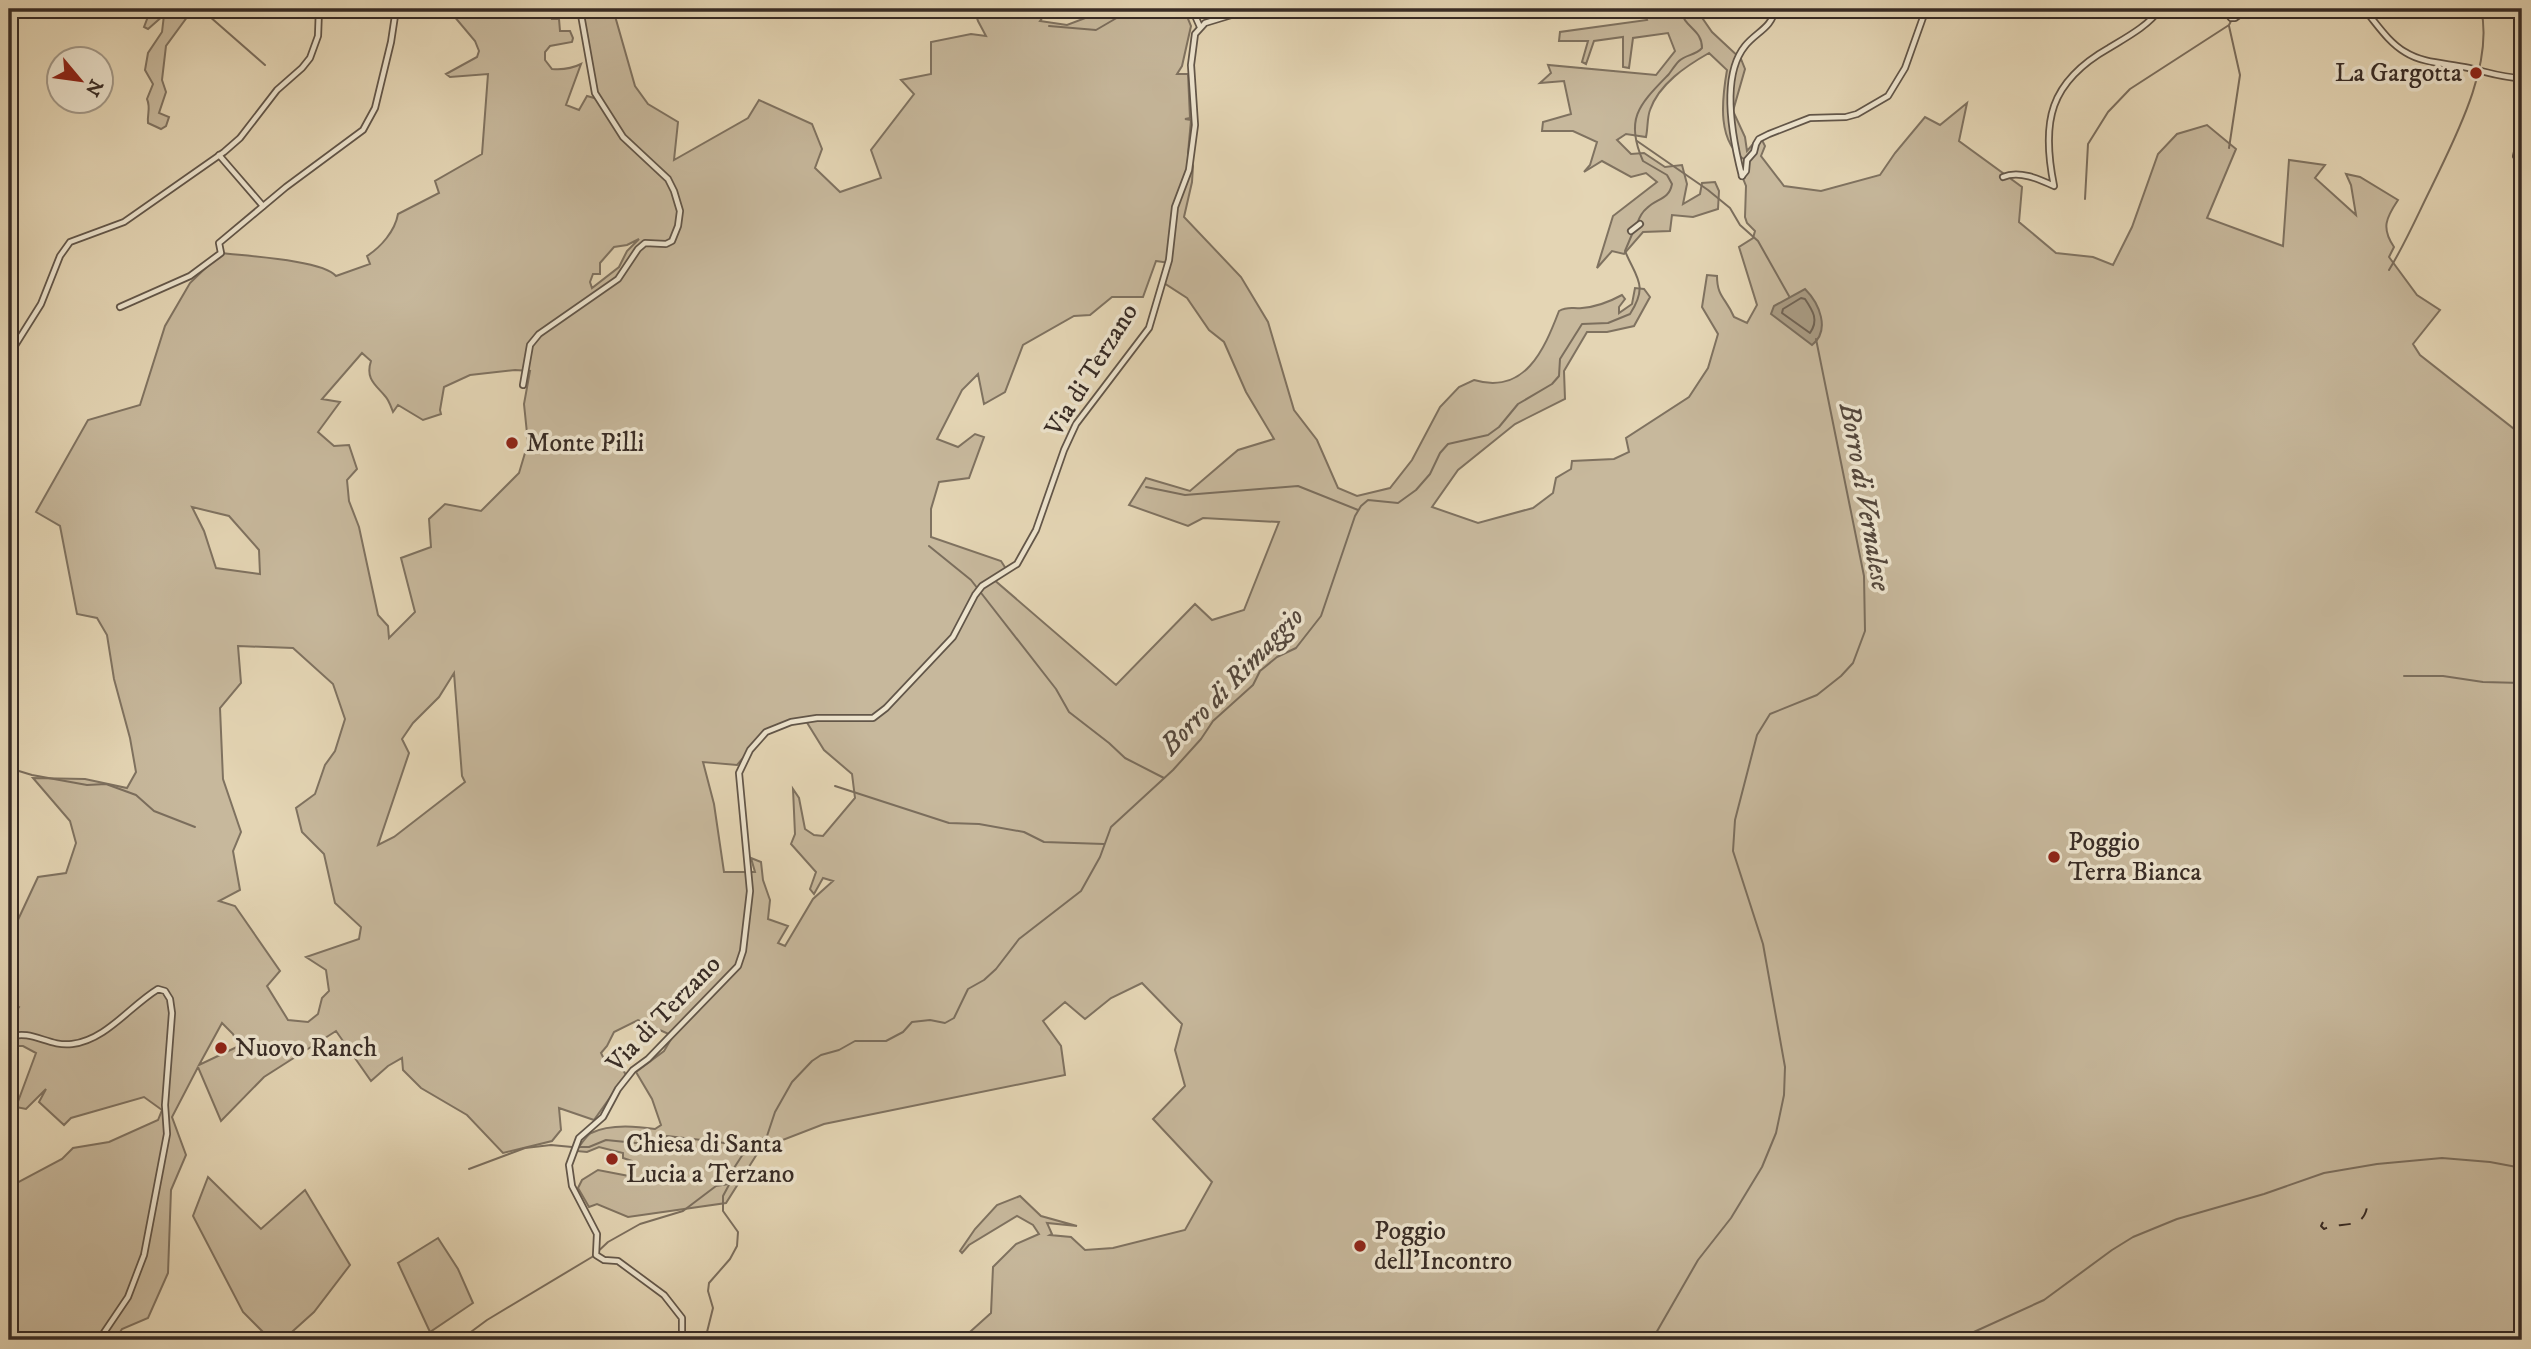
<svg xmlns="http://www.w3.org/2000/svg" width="2531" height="1349" font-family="'IM FELL DW Pica',serif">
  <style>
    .green { fill: #c7b89c; stroke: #7f7260; stroke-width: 2; fill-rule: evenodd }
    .water { fill: #a99b83; stroke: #7b6e5d; stroke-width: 2 }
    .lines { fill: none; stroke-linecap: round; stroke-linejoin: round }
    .shore { stroke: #706354; stroke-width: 2 }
    .stream { stroke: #7b6e5d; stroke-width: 2 }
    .minor-casing { stroke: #625649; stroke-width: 8 }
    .minor { stroke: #ede4ce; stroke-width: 4.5 }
    .rail { stroke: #372b25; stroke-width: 2; stroke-dasharray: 12 12; stroke-linecap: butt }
    .poi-dot { fill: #8f2418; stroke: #ede4ce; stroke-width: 2.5 }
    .labels { text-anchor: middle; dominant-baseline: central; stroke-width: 7; stroke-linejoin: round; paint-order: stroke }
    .poi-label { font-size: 26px; fill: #372b25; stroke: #ede4ce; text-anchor: start }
    .street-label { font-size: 26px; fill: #372b25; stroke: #ede4ce }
    .water-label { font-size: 28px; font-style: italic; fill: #54473c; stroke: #ede4ce }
  </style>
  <rect width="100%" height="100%" fill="#e4d5b4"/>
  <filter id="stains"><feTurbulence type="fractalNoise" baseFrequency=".00286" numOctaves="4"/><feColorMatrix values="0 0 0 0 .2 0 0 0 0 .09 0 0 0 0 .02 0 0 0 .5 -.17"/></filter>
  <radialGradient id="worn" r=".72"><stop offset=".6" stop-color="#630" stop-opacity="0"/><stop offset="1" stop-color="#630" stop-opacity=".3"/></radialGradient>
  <g class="green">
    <path d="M151 9H193L166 46 162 80 166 92 159 113 169 117 166 126 161 129 148 123C147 114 151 108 147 99L153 84 145 70 148 53 162 32 164 15 148 29 144 27Z"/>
    <path d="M448 9H497L500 12 511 16V9H562L553 11 552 19H559L560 31H570L573 38 572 42 550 46 545 52V60L552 69C563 70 571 69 581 64L566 105 579 110 587 96 598 99 580 9H613L635 86 648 104 678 122 674 160 748 118 759 100 812 124 822 149 815 168 840 192 881 178 871 150 914 94 901 80 931 74V42L971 34 986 36 978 21 974 9H1049L1040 21 1067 25 1109 9H1184L1191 26 1182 66 1177 74H1188L1190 118 1185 119 1191 120 1188 153 1193 166 1192 182 1184 217 1241 277 1268 322 1294 410 1317 440 1338 488 1357 496 1390 488 1412 460 1440 407 1459 387 1474 380C1525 395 1544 350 1559 311 1568 306 1573 309 1582 308 1595 307 1611 301 1622 295L1625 299 1619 307V313L1632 304 1635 288 1644 289 1650 297 1634 326 1607 332H1587L1564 371 1565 399 1515 424 1458 470 1432 507 1478 523 1533 508 1553 493 1556 478 1571 469 1572 461 1614 459 1629 452 1626 438 1689 397 1708 368 1718 334 1702 307 1707 275 1717 276C1717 297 1726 298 1734 317L1747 323 1757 305 1739 247 1753 238 1755 231 1747 223 1745 217 1746 186 1742 176 1747 161C1716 144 1722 99 1727 70L1709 53C1686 66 1659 84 1650 110 1647 118 1648 128 1646 137L1626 134 1617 140 1631 154 1644 153 1665 167 1682 165 1687 184 1683 204 1700 194 1702 183 1715 182 1719 191 1718 209 1693 217 1672 215 1670 231 1643 232 1624 254 1612 251 1597 268 1613 216 1657 182 1646 173 1631 177 1602 161 1584 172 1590 165 1597 142 1573 131H1542L1543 122 1571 114 1564 81 1540 83 1551 73 1548 65 1656 75 1675 51 1668 33 1633 38 1629 68 1623 67V37L1594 41 1586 64 1582 62 1588 41H1559L1560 32 1647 20 1643 9H1656L1658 12 1696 9 1712 32 1741 59 1745 69 1733 111 1745 137 1747 151 1760 136 1765 146 1761 156 1784 186 1821 191 1880 175 1895 153 1925 117 1940 125 1967 103 1959 141 2022 187 2019 222 2056 253 2093 257 2113 265 2132 227 2158 154 2177 134 2207 125 2236 149 2207 218 2283 246 2289 160 2325 165 2315 178 2356 215 2351 185 2346 174 2360 177 2398 200C2386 218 2381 228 2394 247L2389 257 2417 295 2440 310 2413 344 2420 355 2518 432 2522 427V1340H961L991 1313 993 1267 1016 1244 1039 1234 1033 1225 1017 1216 969 1245 962 1253 960 1251 975 1229 997 1205 1020 1196 1041 1216 1077 1226 1047 1223 1052 1234 1050 1235 1071 1237 1085 1250 1113 1248 1185 1230 1212 1182 1153 1119 1185 1086 1175 1050 1182 1024 1142 983 1111 998 1085 1019 1065 1002 1043 1021 1061 1046 1065 1075 824 1124 775 1143H764L726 1203 628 1217 597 1204 589 1207 578 1188 582 1180 598 1170 629 1176 632 1161 623 1158V1153L599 1147 587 1152 576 1151C580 1146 585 1137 591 1133 609 1124 636 1126 655 1129L661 1125 652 1099 636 1072 664 1051 673 1036 638 1020 614 1032 607 1046 601 1053 605 1061 619 1063 626 1075 594 1120 559 1108 561 1130 552 1141 503 1153 467 1115 421 1088 403 1070 402 1058 388 1066 371 1081 336 1031 264 1077 221 1121 198 1067 172 1117 186 1155 171 1190 168 1273 148 1318 122 1329 115 1340H9V1187L62 1159 73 1148 109 1142 158 1120 162 1110 144 1097 71 1118 64 1125 39 1102 46 1089 26 1109 16 1107 36 1053 23 1046H9V1021L19 1007 9 1001V939L38 877 66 873 76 843 70 821 33 778 85 779 127 788 136 772 130 738 114 679 107 635 97 618 77 614 60 526 36 512 88 420 140 405 165 326 190 283 221 253C245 256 323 260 336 276L370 264 367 256C381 247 395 231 398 214L439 193 435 181 482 154 488 74 450 77 446 74 477 57 479 51 475 41ZM639 239 627 251 619 267 592 288 590 282 593 274H600V263L614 247 627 245ZM1156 261 1170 263 1164 283 1187 298 1209 330 1224 342 1246 392 1274 439 1238 450 1190 491 1146 478 1129 505 1188 526 1203 518 1279 522 1244 610 1212 620 1195 604 1116 685 992 578 1008 572 1001 561 931 537V509L939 482 969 478 984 437 975 434 958 447 937 439 962 390 978 374 984 404 1005 392 1023 345 1074 316 1090 315 1112 297H1143ZM362 353 371 361C365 379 376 385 385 396 389 400 391 407 393 412L398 405 423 420 441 414 440 410 444 387 470 375 515 370 530 371 524 404 528 443 519 473 481 511 445 504 429 519 431 547 401 558 415 612 389 638 388 626 378 615 359 527 349 501 347 480 357 469 349 445 334 446 318 432 340 402 322 399ZM192 507 229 516 259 550 260 574 216 568 204 531ZM238 646 293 648 333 684 345 719 335 751 325 765 315 794 296 808 302 832 324 854 335 903 361 927 359 939 306 957 326 970 329 991 322 998 318 1014 308 1022 288 1020 267 986 280 971 235 906 219 901 240 890 233 851 241 832 223 779 220 708 241 683ZM454 673 462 776 465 782 394 837 378 845 409 753 402 739 413 723 439 697ZM806 721 824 750 852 774 855 798 823 836 814 835 805 829 799 798 793 789 795 834 791 844 816 872 810 889 814 894 823 878 833 881 813 899 785 946 778 943 788 926 768 919 770 900 763 880 761 862 751 858 755 872H724L714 804 703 762 737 765C760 737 770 727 806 721ZM222 1023 233 1034 239 1046 199 1065Z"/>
    <polygon points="208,1177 261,1229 305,1190 350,1265 314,1312 283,1340 271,1340 243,1312 193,1216"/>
    <polygon points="438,1238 458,1269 473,1303 430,1332 398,1263"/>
  </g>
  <path class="water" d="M1805 289C1819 303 1831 330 1812 345L1771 314 1774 306Z"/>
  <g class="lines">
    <path class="shore" d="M1801 298 1805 299C1813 311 1819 320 1810 333L1782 313 1783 309Z"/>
    <g class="stream">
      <polyline points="201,9 265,65"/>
      <polyline points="2234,16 2238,9"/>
      <polyline points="1049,26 1096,30 1132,9"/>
      <polyline points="1637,141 1708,190 1730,208 1740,225 1758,241 1789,296"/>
      <polyline points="2229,148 2240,75 2229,26"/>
      <polyline points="2085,199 2088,144 2108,112 2130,89 2229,25 2231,21"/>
      <path d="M1637 224C1639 218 1642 212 1647 208 1657 198 1669 200 1672 184L1667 175 1643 161C1624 118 1640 104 1669 74 1672 70 1675 65 1679 61 1686 54 1695 56 1702 48 1702 29 1685 29 1680 9"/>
      <path d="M2389 270C2405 244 2417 216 2431 188 2455 138 2494 65 2481 9"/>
      <polyline points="1146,487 1185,495 1298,486 1358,510"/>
      <polyline points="929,546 971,580 1056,689 1069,712 1109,743 1125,758 1164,778"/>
      <polyline points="2404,676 2443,676 2483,682 2522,683"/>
      <polyline points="9,768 32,775 87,785 106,784 136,795 154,811 195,827"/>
      <polyline points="835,786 949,823 979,824 1024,832 1044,842 1104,844"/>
      <polyline points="578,1147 589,1147 606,1140 646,1144 667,1136 719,1142 747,1148"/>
      <polyline points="469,1169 525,1148 551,1145 572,1147"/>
      <polyline points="1965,1336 2044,1300 2112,1250 2133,1237 2177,1219 2264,1194 2324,1173 2377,1164 2442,1158 2490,1162 2522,1168"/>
      <polyline points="460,1340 487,1320 592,1257 608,1242 640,1224 683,1211 716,1186 729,1184"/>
      <path d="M705 1340 713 1308 708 1291 709 1283 730 1259 737 1246 738 1232 723 1211V1196L730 1183 732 1171 747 1148 767 1136 775 1112 792 1082 812 1061 821 1055 839 1050 855 1041H886L903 1032 912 1022 930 1020 945 1023 954 1018 968 989 984 980 996 969 1019 939 1081 891 1100 857 1111 827 1173 770 1201 739 1213 721 1253 685 1260 671 1277 657 1296 648 1321 616 1355 516 1361 506 1368 500 1398 503 1416 490 1430 474 1440 453 1448 444 1488 435 1499 427 1518 404 1552 384 1559 376 1560 359 1582 324 1608 323 1630 314C1649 285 1636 278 1625 251L1633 232"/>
      <polyline points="1652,1340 1698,1260 1731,1218 1762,1167 1776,1133 1784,1095 1785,1067 1763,944 1733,851 1735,820 1757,735 1770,714 1817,695 1841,676 1853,663 1865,631 1864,576 1816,339"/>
    </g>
    <g class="minor-casing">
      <g id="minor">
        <polyline points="1192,9 1200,27"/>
        <polyline points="2224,9 2231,18 2235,18 2247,9"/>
        <path d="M2364 9C2377 24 2388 42 2405 52 2424 64 2448 63 2469 68 2487 72 2503 78 2522 78"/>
        <polyline points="2522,132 2516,156 2522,159"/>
        <polyline points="219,155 263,206"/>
        <polyline points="1742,176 1746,171 1747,160 1754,152 1756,144 1759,139 1769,134 1810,118 1846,117 1857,114 1888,96 1905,68 1926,9"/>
        <path d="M1742 176C1733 141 1720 77 1745 46 1756 32 1772 28 1775 9"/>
        <path d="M2003 177C2019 170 2039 179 2054 186 2041 122 2049 82 2109 48 2127 37 2148 26 2160 9"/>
        <polyline points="1631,231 1640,224"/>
        <polyline points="120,307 190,276 221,253 219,243 286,187 363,130 375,108 391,42 396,9"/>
        <polyline points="9,355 41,304 60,256 70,242 124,222 224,152 240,138 277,90 302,68 310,58 318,36 319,9"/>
        <polyline points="523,385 530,345 539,334 618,279 638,249 645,243 666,244 672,241 678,226 680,211 674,191 668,179 623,137 595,93 580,9"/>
        <path d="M9 1037C32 1029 48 1047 72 1044 106 1040 130 1006 158 989L165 991 170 999 172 1013 165 1105 167 1134 144 1255 128 1297 99 1340"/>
        <polyline points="682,1340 682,1318 664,1295 618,1261 604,1260 596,1255 597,1234 572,1186 569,1165 579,1138 603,1117 618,1089 633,1070 648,1059 738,966 743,951 750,891 739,773 750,750 766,732 791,722 817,718 873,718 886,708 953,637 975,595 982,586 1017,564 1036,530 1064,450 1076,424 1149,328 1169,260 1175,207 1189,170 1195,125 1191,65 1195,34 1205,23 1251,9"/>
      </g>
    </g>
    <use href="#minor" class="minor"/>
    <path class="rail" d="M2323 1222 2321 1226 2324 1229C2340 1221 2363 1231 2367 1207"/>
  </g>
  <g class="poi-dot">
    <circle cx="2476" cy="73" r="7"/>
    <circle cx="512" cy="443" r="7"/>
    <circle cx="2054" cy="857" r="7"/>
    <circle cx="221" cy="1048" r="7"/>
    <circle cx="612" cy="1159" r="7"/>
    <circle cx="1360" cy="1246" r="7"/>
  </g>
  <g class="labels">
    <g class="poi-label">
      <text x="2462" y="73" text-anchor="end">La Gargotta</text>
      <text x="526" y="443">Monte Pilli</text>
      <text x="2068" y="842">Poggio<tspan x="2068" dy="30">Terra Bianca</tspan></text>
      <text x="235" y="1048">Nuovo Ranch</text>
      <text x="626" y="1144">Chiesa di Santa<tspan x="626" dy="30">Lucia a Terzano</tspan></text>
      <text x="1374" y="1231">Poggio<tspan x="1374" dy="30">dell'Incontro</tspan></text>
    </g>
    <g class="street-label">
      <text transform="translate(1092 370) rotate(-58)">Via di Terzano</text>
      <text transform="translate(664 1014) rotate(-46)">Via di Terzano</text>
    </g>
    <g class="water-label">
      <text transform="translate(1865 497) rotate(80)">Borro di Vernalese</text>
      <text transform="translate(1232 681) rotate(-46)">Borro di Rimaggio</text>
    </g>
  </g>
  <rect width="2531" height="1349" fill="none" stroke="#e4d5b4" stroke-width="35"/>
  <rect x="10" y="10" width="2510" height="1328" fill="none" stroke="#372b25" stroke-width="3.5"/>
  <rect x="18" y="18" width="2496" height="1314" fill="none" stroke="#372b25" stroke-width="2"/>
  <g transform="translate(80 80) rotate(119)"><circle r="33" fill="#ede4ce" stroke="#a49a8a" stroke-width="2"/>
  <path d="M0-5L12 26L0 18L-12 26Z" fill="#8f2418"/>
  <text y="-10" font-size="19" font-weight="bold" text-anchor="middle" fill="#372b25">N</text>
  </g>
  <rect width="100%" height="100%" filter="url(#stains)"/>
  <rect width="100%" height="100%" fill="url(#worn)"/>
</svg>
